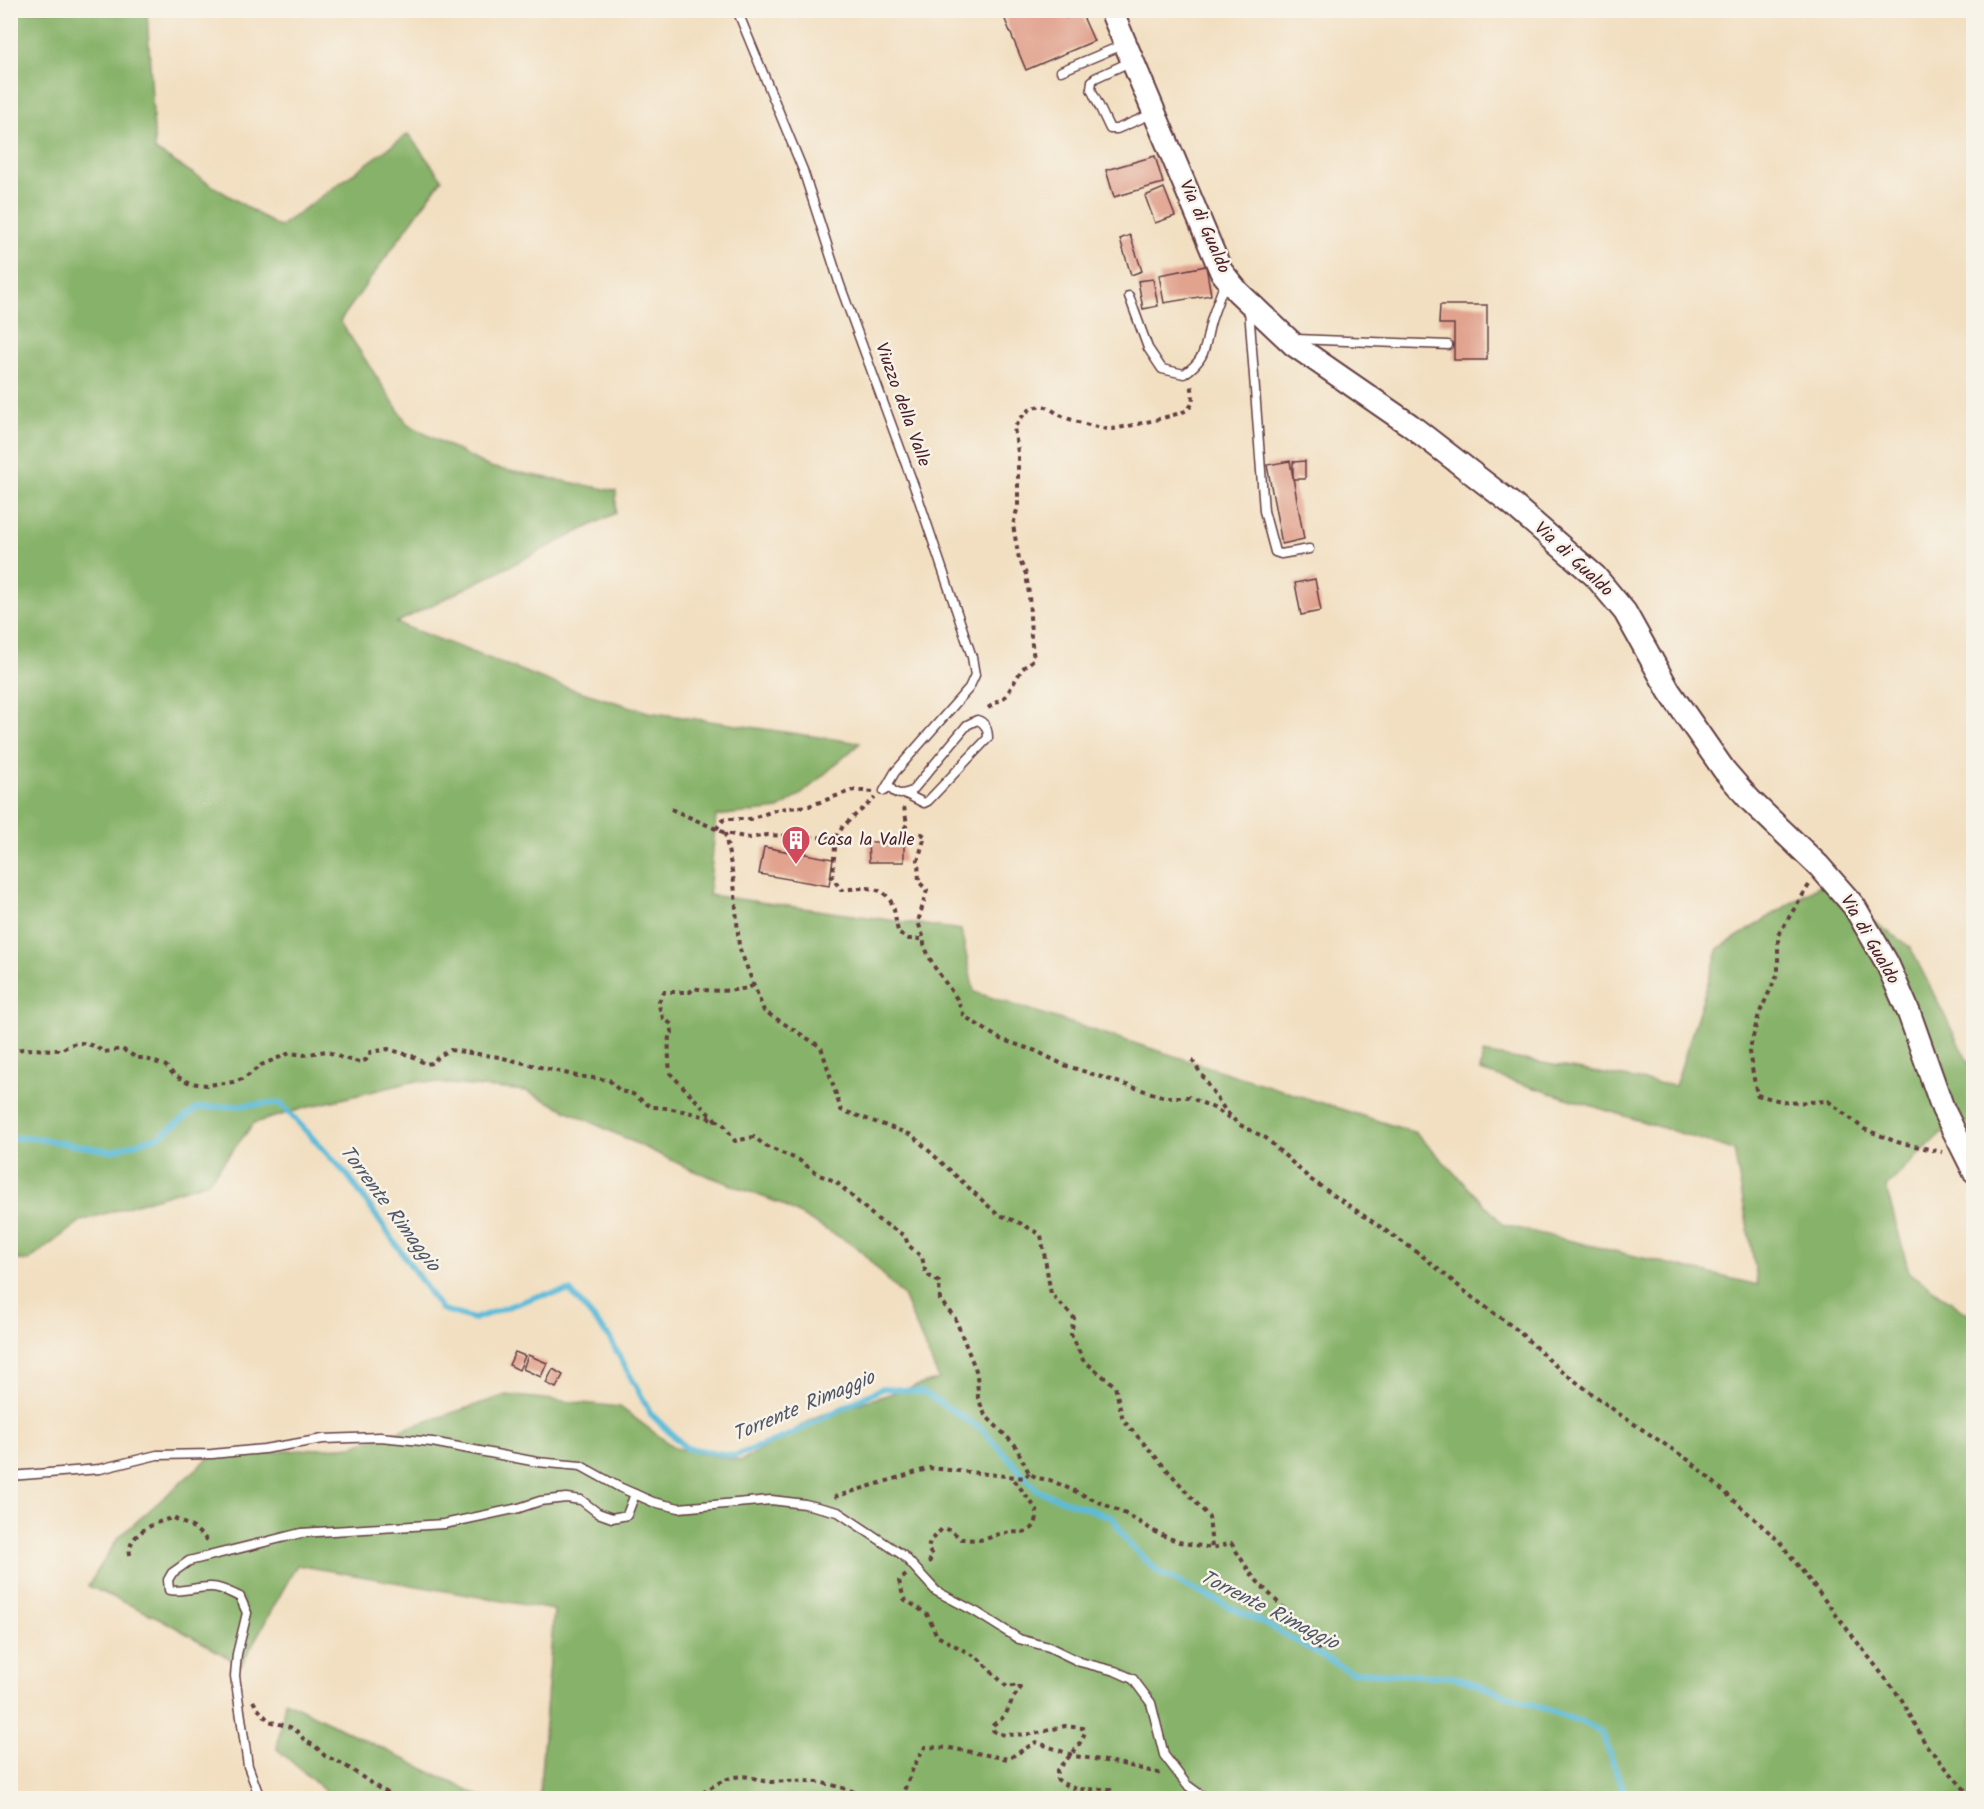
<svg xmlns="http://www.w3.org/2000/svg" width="1984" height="1809" font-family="Kalam,sans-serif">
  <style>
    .forest { fill: #87b269; stroke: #68684a; stroke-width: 1.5 }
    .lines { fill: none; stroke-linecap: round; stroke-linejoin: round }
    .stream { stroke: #5bbbd9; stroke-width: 6 }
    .building { fill: #e1a28e }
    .lane-casing { stroke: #633c42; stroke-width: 11 }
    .secondary-casing { stroke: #633c42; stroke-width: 26 }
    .path { stroke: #633c42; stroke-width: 4; stroke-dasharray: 4.5 4.5; stroke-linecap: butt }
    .lane { stroke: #fff; stroke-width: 8 }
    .secondary { stroke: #fff; stroke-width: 22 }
    .labels { text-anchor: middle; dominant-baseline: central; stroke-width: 5; stroke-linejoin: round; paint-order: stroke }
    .street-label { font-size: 18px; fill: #4a1f2b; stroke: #f7f3e8 }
    .poi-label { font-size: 18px; fill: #4a1f2b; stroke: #f7f3e8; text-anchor: start }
    .water-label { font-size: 20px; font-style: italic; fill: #505668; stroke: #f7f3e8 }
  </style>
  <rect width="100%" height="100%" fill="#f7f3e8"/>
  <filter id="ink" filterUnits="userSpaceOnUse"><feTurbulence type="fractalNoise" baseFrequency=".0167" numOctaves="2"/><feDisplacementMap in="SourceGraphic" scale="12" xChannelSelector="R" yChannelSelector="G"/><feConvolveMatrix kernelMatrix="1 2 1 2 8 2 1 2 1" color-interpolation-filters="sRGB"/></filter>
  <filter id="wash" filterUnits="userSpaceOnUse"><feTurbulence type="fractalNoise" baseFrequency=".008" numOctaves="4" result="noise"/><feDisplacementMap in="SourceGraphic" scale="24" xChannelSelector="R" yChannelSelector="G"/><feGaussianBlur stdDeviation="1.35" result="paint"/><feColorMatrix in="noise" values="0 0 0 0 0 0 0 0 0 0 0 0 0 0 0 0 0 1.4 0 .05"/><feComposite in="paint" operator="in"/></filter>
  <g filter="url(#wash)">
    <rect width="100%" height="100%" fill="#f2dfc1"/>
    <g class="forest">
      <polygon points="11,11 147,11 155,150 279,227 408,134 442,179 340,321 408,425 489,467 616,491 616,513 396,623 559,685 648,712 860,743 803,793 779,809 716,816 709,895 961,930 974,992 1416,1133 1504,1225 1758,1285 1734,1150 1480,1071 1483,1053 1675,1086 1719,948 1820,885 1910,947 1973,1072 1973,1121 1941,1133 1886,1187 1909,1272 1973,1318 1973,1798 539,1798 554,1610 297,1565 241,1665 161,1619 88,1586 118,1538 210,1457 352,1446 506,1395 620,1407 675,1448 741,1461 818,1416 939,1379 903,1296 857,1247 779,1203 690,1169 526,1091 416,1081 312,1106 254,1123 208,1182 81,1221 28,1261 11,1259"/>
      <polygon points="285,1701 484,1798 333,1798 277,1749"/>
    </g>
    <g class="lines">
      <polyline class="stream" points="10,1138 33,1138 111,1151 160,1136 198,1108 280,1103 349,1177 441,1309 474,1319 538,1296 570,1291 609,1337 651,1414 686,1448 735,1456 787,1436 883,1388 923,1392 983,1430 1038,1491 1113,1518 1128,1543 1160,1573 1273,1628 1351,1672 1455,1677 1584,1723 1602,1733 1626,1798"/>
    </g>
    <g id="blocks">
      <g class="building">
        <polygon points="1001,10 1062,10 1066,18 1081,12 1094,41 1026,70"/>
        <polygon points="1155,156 1163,183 1114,197 1106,170"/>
        <polygon points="1164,188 1175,216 1155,223 1145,196"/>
        <polygon points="1130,235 1142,271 1131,275 1120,239"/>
        <polygon points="1206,266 1211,295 1164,303 1159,275"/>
        <polygon points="1153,279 1158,306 1143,309 1138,281"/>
        <polygon points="1440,305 1487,305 1487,360 1454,360 1454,324 1439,324"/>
        <polygon points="1290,461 1304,539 1282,544 1267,465"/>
        <polygon points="1305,461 1305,479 1293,479 1293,462"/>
        <polygon points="1315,579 1321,611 1301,615 1295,583"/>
        <polygon points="792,840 807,842 805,854 833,859 829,886 759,874 764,847 790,852"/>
        <polygon points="868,842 904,842 904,862 869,862"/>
        <polygon points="515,1352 525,1356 519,1370 509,1365"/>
        <polygon points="528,1355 547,1363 541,1377 523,1369"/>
        <polygon points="553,1369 563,1375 556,1388 546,1383"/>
      </g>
    </g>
  </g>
  <g filter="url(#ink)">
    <use href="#blocks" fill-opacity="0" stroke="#633c42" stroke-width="1.5"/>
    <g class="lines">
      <g class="lane-casing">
        <g id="lane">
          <polyline points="737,10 803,170 840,285 918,497 972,657 975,675 969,688 895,772 884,791"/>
          <polyline points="1132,61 1095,78 1092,81 1091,89 1110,129 1117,129 1154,113"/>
          <polyline points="1061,71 1125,44"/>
          <path d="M1129 296 1148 348 1162 369 1184 374C1208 358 1204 346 1211 321 1215 308 1221 294 1225 281"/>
          <polyline points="1249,309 1264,511 1275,552 1281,554 1309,549"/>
          <polyline points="1296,339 1448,345"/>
          <path d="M888 785C895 795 900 796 912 791L967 725 977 720C985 722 988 730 988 738L928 801 924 803 906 794"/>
          <polyline points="10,1476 100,1469 157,1455 212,1454 264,1449 323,1439 380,1437 432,1442 537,1462 581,1466 619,1487 653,1502 679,1508 771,1500 805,1504 838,1512 904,1556 936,1591 976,1612 1019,1639 1049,1647 1080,1662 1115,1671 1133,1679 1151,1703 1164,1755 1187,1785 1205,1798"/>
          <path d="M260 1798 248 1766 235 1676 237 1654 247 1613 240 1597C231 1593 221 1587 212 1587 199 1586 180 1593 169 1590L168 1580 172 1573 189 1561 301 1533 444 1524 519 1508 540 1501 566 1498 581 1500 598 1513 612 1518 627 1515 635 1494"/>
        </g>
      </g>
      <g class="secondary-casing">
        <polyline id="secondary" points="1111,10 1221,271 1238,292 1294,345 1410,425 1512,504 1595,576 1625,612 1669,691 1724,770 1750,800 1819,866 1854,906 1887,963 1909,1013 1943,1109 1974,1171"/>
      </g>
      <g class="path">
        <path d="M988 708 1006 696 1022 669 1034 659 1031 637 1029 594 1026 574 1019 559 1013 525 1018 506V452L1014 428C1020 419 1026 409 1037 407 1048 404 1053 412 1062 416 1073 421 1100 429 1111 429 1119 429 1183 414 1187 410 1195 404 1193 393 1191 384"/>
        <polyline points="904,807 907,824 902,833 903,840 906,841 916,835 922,834 925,836 918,860 919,882 927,890 918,922 924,939 924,945 933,965 957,999 964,1016 1000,1039 1036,1051 1064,1065 1164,1097 1189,1097 1216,1109 1231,1119"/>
        <polyline points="671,809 725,833 749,838 768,835 836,838 843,826 875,798"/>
        <polyline points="716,829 724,819 750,819 779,809 809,806 853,790 873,792"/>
        <polyline points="725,833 734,882 739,947 764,1011 821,1047 841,1110 912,1135 997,1214 1020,1223 1041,1235 1051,1294 1074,1318 1071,1334 1083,1360 1115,1386 1123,1420 1209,1517 1212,1548"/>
        <path d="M836 838 832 877 841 890C862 888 887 882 894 910 896 918 896 926 899 934L909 939H924"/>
        <polyline points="1809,885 1778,935 1778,973 1759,1014 1749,1052 1757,1095 1789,1103 1828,1101 1864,1129 1897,1142 1942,1152"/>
        <path d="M10 1052 22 1049 62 1050C77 1038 90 1043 104 1052L122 1049 137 1058H144L166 1066 174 1075 190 1083 207 1085 233 1082 245 1078 261 1065 290 1053 304 1055 326 1051 342 1058 359 1062 366 1060 371 1052 388 1049 412 1056 426 1064 432 1063 439 1056 450 1050 499 1057 577 1076 609 1080 620 1091 633 1094 651 1107C665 1106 708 1116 720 1122 726 1125 730 1135 735 1141L754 1137 767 1147 799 1160 819 1175 835 1181 877 1219 905 1236 908 1245 922 1257 926 1274 939 1282 940 1300 955 1318 977 1373 978 1398 985 1415 1015 1445 1029 1473 1037 1478 1050 1480 1128 1515 1157 1533 1179 1542 1212 1548 1231 1543 1253 1577 1303 1628 1322 1653"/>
        <polyline points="1192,1060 1225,1110 1238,1124 1266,1138 1310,1179 1420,1254 1473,1298 1516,1329 1559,1369 1622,1416 1690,1461 1779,1541 1902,1700 1926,1745 1972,1798"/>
        <path d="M716 1121 713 1116 709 1114 670 1073C669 1064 668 1044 669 1036L672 1033 671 1024 663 1018 658 1003 664 992H690L694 988C707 992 744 992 754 985"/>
        <polyline points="834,1497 930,1468 1025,1478 1029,1473"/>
        <path d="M130 1555C126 1534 157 1521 173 1518L194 1528 210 1543"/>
        <path d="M929 1563 932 1555 928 1549 930 1541 943 1528 953 1532 961 1539C968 1539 978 1541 985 1539 990 1538 994 1535 999 1534 1018 1529 1038 1540 1037 1510L1012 1477"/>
        <path d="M906 1575 899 1581 904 1599 927 1614 937 1636 978 1658 1007 1687 1019 1685 1020 1689 1013 1698 1005 1716 993 1725V1730L996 1733 1005 1735 1034 1734 1065 1726 1083 1728 1085 1732C1079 1749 1068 1757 1057 1770V1779C1076 1794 1088 1788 1110 1789L1114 1798"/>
        <polyline points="253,1701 258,1709 269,1721 290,1727 298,1732 305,1741 315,1746 325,1756 343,1764 380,1789 398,1798"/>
        <path d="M695 1798C711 1788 727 1773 749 1777 756 1778 763 1782 771 1782 790 1781 808 1779 827 1784 847 1788 864 1797 885 1798"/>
        <polyline points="901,1798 914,1766 925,1747 950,1748 1008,1759 1036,1742 1075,1756 1118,1763 1162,1774"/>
      </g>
      <use href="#lane" class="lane"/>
      <use href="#secondary" class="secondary"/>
    </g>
  </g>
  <defs>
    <g id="building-pin" transform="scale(1.5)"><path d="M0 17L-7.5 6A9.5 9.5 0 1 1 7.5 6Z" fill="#d1495b" stroke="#f7f3e8"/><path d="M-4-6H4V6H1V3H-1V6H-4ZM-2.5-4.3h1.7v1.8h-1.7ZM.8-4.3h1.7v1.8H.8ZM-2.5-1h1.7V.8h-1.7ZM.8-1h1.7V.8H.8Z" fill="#fff"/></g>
  </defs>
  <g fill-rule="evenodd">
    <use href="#building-pin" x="796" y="840"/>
  </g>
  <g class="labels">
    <g class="street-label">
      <text transform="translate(1204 227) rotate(66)">Via di Gualdo</text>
      <text transform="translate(902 405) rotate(70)">Viuzzo della Valle</text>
      <text transform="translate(1573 560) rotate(43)">Via di Gualdo</text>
      <text transform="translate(1869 940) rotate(60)">Via di Gualdo</text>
    </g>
    <g class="poi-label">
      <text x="817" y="840">Casa la Valle</text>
    </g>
    <g class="water-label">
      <text transform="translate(389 1209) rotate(53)">Torrente Rimaggio</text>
      <text transform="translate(804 1407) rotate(-23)">Torrente Rimaggio</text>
      <text transform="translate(1269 1611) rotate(27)">Torrente Rimaggio</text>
    </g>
  </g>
  <rect width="1984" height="1809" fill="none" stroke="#f7f3e8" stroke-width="36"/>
</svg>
